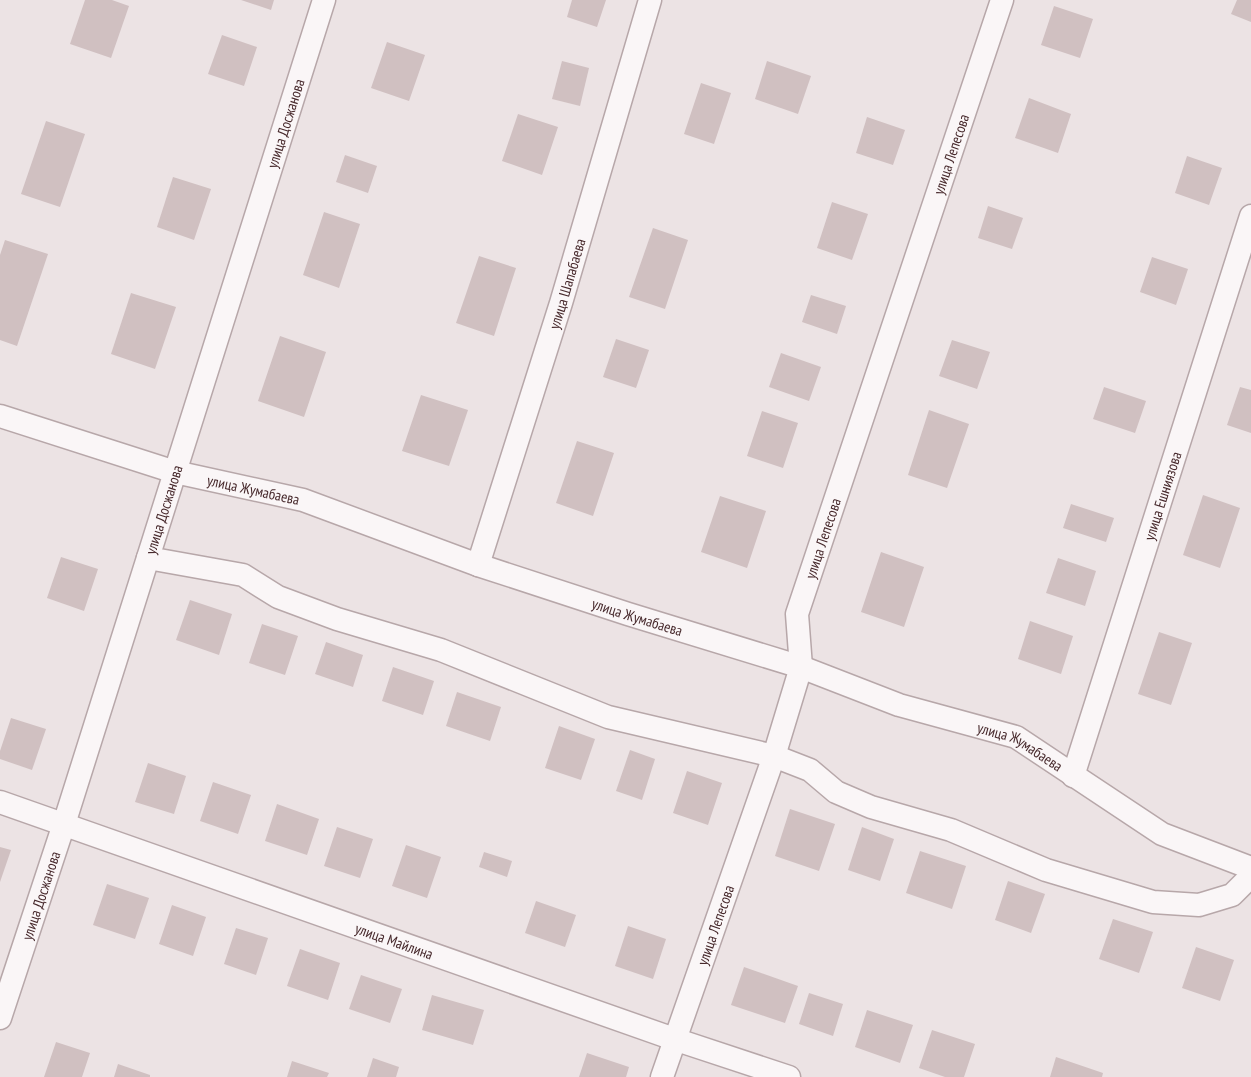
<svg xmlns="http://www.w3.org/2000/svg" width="1251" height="1077" font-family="'PT Sans Narrow',sans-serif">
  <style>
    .building { fill: #d0c0c1 }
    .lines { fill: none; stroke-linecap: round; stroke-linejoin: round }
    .minor-casing { stroke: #b7a7a9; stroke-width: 25 }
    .minor { stroke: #faf6f7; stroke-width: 22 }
    .labels { text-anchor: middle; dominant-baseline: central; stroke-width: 4.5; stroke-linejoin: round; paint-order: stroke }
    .street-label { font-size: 15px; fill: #47292c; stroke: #f9f3f4 }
  </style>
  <rect width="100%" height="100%" fill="#ece3e4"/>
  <g class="building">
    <polygon points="85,0 112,0 129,6 111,58 70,44"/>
    <polygon points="241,0 274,0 271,10"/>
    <polygon points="572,0 606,0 597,27 567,17"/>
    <polygon points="1237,0 1251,0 1251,22 1231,14"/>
    <polygon points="1054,6 1093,19 1080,58 1041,45"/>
    <polygon points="222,35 257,47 244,86 208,74"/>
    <polygon points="387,42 425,55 409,101 371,88"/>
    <polygon points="562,61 589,68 580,106 552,99"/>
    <polygon points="767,61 811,76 798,114 755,99"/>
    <polygon points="701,83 731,93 714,144 684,134"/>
    <polygon points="1029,98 1071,114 1058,153 1015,138"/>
    <polygon points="518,114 558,127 542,175 502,161"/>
    <polygon points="867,117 905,130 893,165 856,153"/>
    <polygon points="46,121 85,134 60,207 21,194"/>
    <polygon points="345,155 377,166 368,193 336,182"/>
    <polygon points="1187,156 1222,168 1209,205 1175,193"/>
    <polygon points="173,177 211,189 194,240 157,227"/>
    <polygon points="832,202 868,214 852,260 817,248"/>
    <polygon points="988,206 1023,218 1012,249 978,238"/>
    <polygon points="324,212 360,224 339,288 303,275"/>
    <polygon points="653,228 688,240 665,309 629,297"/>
    <polygon points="5,240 48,254 17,346 0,340 0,255"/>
    <polygon points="479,256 516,268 494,336 456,323"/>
    <polygon points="1152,257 1188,269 1176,305 1140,292"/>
    <polygon points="131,293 176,307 155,369 111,354"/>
    <polygon points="811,295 846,306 837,334 802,322"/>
    <polygon points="280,336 326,352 304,417 258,401"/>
    <polygon points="616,339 649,350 636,388 603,377"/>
    <polygon points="952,340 990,352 977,389 939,376"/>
    <polygon points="781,353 821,367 809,401 769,387"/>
    <polygon points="1104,387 1146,401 1135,433 1093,419"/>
    <polygon points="1240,387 1251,390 1251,433 1227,425"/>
    <polygon points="421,395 468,410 449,466 402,451"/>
    <polygon points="929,410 969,424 947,488 908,475"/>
    <polygon points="762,411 798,423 783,468 747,456"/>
    <polygon points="577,441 614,453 593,516 556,503"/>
    <polygon points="1203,495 1240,508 1220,568 1183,555"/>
    <polygon points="720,496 766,511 747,568 701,552"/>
    <polygon points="1071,504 1114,518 1106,542 1063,528"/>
    <polygon points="881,552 924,567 904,627 861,612"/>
    <polygon points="61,557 98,569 84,611 47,598"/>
    <polygon points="1058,558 1096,571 1085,606 1046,593"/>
    <polygon points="190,600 232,614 219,655 176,640"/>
    <polygon points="1030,621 1073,636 1061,674 1018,659"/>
    <polygon points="262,624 298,636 285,675 249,663"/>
    <polygon points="1159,632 1192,643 1171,705 1138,694"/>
    <polygon points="326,642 363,655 353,687 315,674"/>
    <polygon points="393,667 434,681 423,715 382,701"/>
    <polygon points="457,692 501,707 490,741 446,726"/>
    <polygon points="11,718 46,729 32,770 0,759 0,751"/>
    <polygon points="559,726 595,739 581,780 545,768"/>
    <polygon points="630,750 655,759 642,800 616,791"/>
    <polygon points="148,763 186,776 174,814 135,802"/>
    <polygon points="687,771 722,783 708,825 673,813"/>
    <polygon points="213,782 251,795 238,834 200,821"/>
    <polygon points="277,804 319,819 307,855 265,841"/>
    <polygon points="790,809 835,824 819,871 775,856"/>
    <polygon points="337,827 373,839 360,878 324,866"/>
    <polygon points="862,827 894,839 880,881 848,870"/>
    <polygon points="406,845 441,857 427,898 392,886"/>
    <polygon points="0,847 11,850 0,882"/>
    <polygon points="920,851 966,866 952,909 906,893"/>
    <polygon points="484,852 512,861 507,877 479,867"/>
    <polygon points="1008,881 1045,894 1031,933 995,920"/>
    <polygon points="107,884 149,898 135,939 93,925"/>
    <polygon points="536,901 576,915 565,947 525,933"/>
    <polygon points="172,905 206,917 193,956 159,944"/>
    <polygon points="1113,919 1153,932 1139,973 1099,959"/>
    <polygon points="628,926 666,939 653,979 615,966"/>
    <polygon points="236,928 268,938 256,975 224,964"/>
    <polygon points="1196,947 1234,960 1220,1001 1182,988"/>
    <polygon points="300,949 340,963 328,1000 287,986"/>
    <polygon points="744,967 798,986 785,1023 731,1005"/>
    <polygon points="361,975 402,989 390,1023 349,1009"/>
    <polygon points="809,993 843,1004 833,1036 799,1024"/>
    <polygon points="432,995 484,1010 473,1045 422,1030"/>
    <polygon points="867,1010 913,1025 900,1063 855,1047"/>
    <polygon points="932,1030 975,1044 964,1077 945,1077 919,1068"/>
    <polygon points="56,1042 90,1053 82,1077 44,1077"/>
    <polygon points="587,1053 629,1067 626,1077 579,1077"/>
    <polygon points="1056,1057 1103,1073 1102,1077 1050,1077"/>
    <polygon points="373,1058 399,1067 396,1077 367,1077"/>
    <polygon points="292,1061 329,1073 327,1077 287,1077"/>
    <polygon points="118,1064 150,1075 150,1077 114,1077"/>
  </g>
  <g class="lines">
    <g class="minor-casing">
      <g id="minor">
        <path id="s1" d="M0 416 175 472 303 500 478 565 628 614 801 667 899 705 1016 737 1162 834 1251 868"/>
        <polyline points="148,558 243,575 278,597 337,619 441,650 608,717 774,756 810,770 836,792 871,807 951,830 1046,870 1153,902 1199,905 1232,895 1251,876"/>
        <path id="s2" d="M478 565 561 303 650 0"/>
        <path id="s3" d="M1073 776 1251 216"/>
        <path id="s4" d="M0 802 674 1039 789 1077"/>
        <path id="s5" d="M0 1018 64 824 324 0"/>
        <path id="s6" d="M662 1077 774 756 801 667 797 614 1002 0"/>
      </g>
    </g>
    <use href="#minor" class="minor"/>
  </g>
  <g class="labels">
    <g class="street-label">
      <text stroke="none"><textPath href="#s5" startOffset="939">улица Досжанова</textPath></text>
      <text stroke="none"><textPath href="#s6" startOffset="971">улица Лепесова</textPath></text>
      <text stroke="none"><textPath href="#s2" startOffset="295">улица Шапабаева</textPath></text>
      <text stroke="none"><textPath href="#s1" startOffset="264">улица Жумабаева</textPath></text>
      <text stroke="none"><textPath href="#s3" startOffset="294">улица Ешниязова</textPath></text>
      <text stroke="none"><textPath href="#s5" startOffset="534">улица Досжанова</textPath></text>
      <text stroke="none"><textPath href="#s6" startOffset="566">улица Лепесова</textPath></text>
      <text stroke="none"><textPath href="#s1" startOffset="669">улица Жумабаева</textPath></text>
      <text stroke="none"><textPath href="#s1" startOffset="1074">улица Жумабаева</textPath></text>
      <text stroke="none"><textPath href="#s5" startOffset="129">улица Досжанова</textPath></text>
      <text stroke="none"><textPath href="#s6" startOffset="161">улица Лепесова</textPath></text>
      <text stroke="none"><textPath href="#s4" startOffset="418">улица Майлина</textPath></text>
    </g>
  </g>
</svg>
